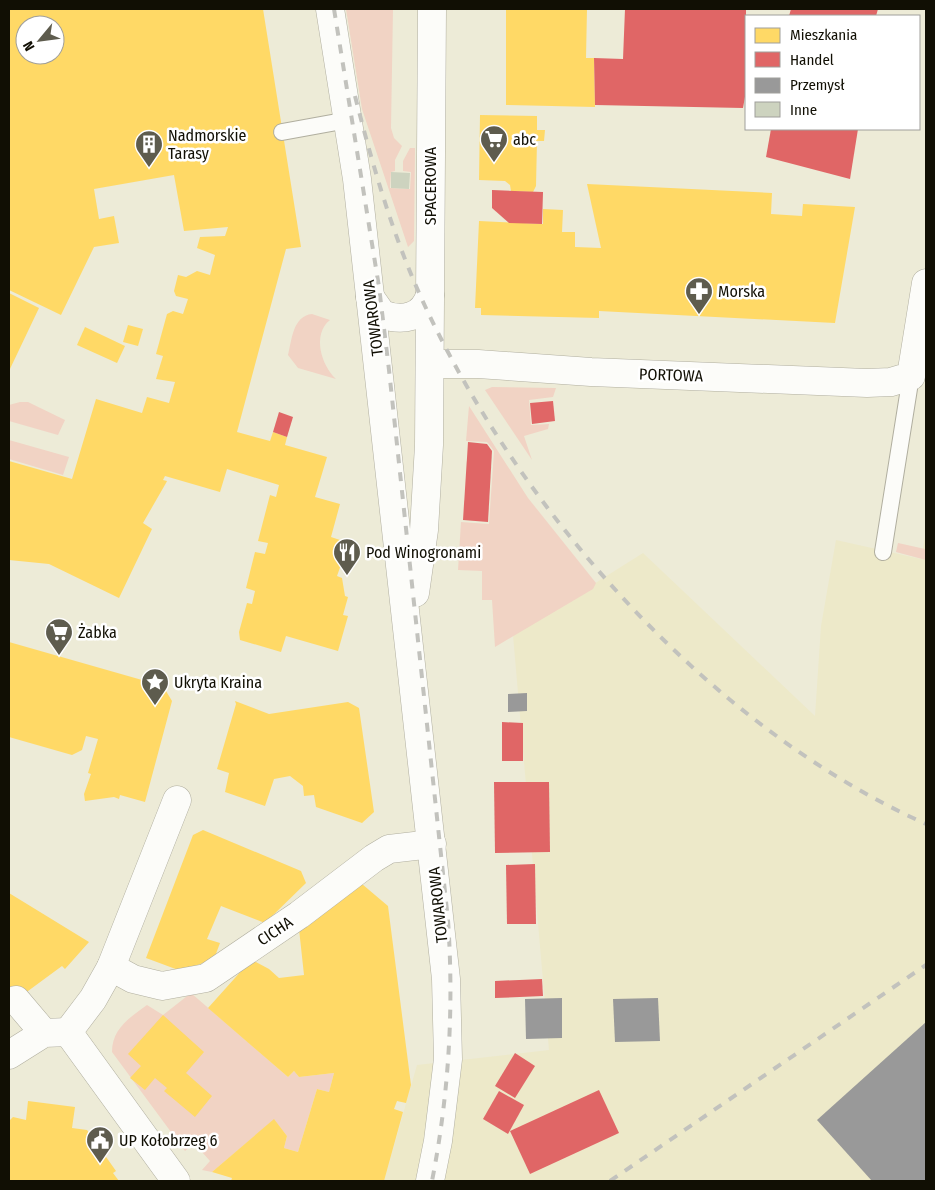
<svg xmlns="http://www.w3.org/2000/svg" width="935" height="1190" font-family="'Fira Sans Condensed',sans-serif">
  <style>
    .built { fill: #ede9c9 }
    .green { fill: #f1d3c4 }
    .homes { fill: #ffd966; fill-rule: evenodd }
    .shops { fill: #e06666 }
    .industry { fill: #999 }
    .building { fill: #cdd3bf }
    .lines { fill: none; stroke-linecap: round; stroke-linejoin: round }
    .lane-casing { stroke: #b0ae9f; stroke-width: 18 }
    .street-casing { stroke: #b0ae9f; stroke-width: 29 }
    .lane { stroke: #fcfcf9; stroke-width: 16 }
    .street { stroke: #fcfcf9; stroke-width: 28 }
    .rail { stroke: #c2c2bd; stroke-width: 4; stroke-dasharray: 9 9; stroke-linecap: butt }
    .labels { text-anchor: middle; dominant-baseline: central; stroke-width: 5; stroke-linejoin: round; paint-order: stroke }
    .poi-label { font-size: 16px; fill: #110f04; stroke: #fff; text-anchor: start }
    .street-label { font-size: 16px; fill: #110f04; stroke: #fff }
  </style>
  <rect width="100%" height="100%" fill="#edebd7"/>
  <polygon class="built" points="926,532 926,1181 384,1181 417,1065 549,1050 513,635 643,553 815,716 821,626 836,540 921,559"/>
  <g class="green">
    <polygon points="346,9 393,9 391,128 394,138 402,146 395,160 395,171 391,172 390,188 410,189 411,172 403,171 403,161 410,148 415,148 414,241 408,247 362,109"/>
    <path d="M312 314 330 320C312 334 321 365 336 379L298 368 288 355C292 339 293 316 312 314Z"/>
    <polygon points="492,387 556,388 553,397 529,400 531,425 549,424 548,429 524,436 532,460 485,390"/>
    <polygon points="20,402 28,402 65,420 58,435 9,421 9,405"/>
    <polygon points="469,406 528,498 596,583 593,589 495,647 492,600 482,600 482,571 458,570 461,522 489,524 494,451 487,442 466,441"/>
    <polygon points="9,440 69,457 63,475 9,459"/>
    <polygon points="898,543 925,549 926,544 926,560 896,552"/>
    <path d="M191 993 288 1077 294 1071 299 1077 334 1073 329 1092 317 1089 298 1152 284 1148 287 1136 274 1120 212 1172 202 1170 210 1161 194 1143 185 1151 112 1052C112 1029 129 1018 147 1005L163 1015Z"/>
  </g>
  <g class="homes">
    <path d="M9 9H263L301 247 286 249 237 432 270 441 273 432 287 437 285 445 327 457 315 497 340 504 331 537 340 540 335 556 343 559 337 576 342 578 345 596 348 597 343 615 348 616 338 651 286 636 281 652 240 640 239 632 247 603 252 604 255 591 246 588 255 552 265 554 268 543 258 541 270 495 276 497 279 485 227 469 220 492 165 476 163 480 167 481 166 483 143 523 152 529 119 598 49 564 9 560V461L72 479 96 399 142 413 147 397 169 403 175 382 156 379 163 356 156 354 167 314 173 311 183 314 188 299 176 296 174 291 178 275 186 277 197 271 210 275 215 255 197 248 200 237 225 236 228 227 184 231 174 175 94 189 99 219 114 216 119 243 94 247 61 315 9 290ZM25 25H55V55H25Z"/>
    <polygon points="506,9 587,9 586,58 594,58 595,107 506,105"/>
    <polygon points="480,115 537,116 537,130 545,130 544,141 537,141 536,186 533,192 511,191 510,185 505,181 479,180"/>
    <polygon points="587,184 772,193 771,214 802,216 803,204 855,207 835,323 599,311 599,318 481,315 481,308 475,308 479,221 543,224 543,209 563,210 562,232 575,232 575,247 601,248"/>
    <polygon points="9,293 39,308 9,371"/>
    <polygon points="128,325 143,329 138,346 123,342"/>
    <polygon points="85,327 125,346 117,363 77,345"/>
    <polygon points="9,642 163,686 172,701 145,802 120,795 119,799 114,797 85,801 84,794 91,774 88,773 98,739 86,736 82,750 72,755 9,737"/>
    <polygon points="235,701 269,714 348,702 359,708 374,812 362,823 316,807 314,795 304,796 303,786 290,776 274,779 265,806 225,792 229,773 217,769 236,704"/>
    <polygon points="203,830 301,871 306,883 265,923 221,906 207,939 220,943 214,959 181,971 146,958 193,835"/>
    <polygon points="362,884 388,906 411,1085 406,1103 397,1101 394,1109 403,1112 384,1181 231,1181 232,1178 212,1172 274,1119 287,1136 284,1148 298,1152 317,1089 329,1092 334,1073 299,1077 294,1071 288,1077 208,1008 243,969 254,961 269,969 279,978 304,975 299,929"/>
    <polygon points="9,893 89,942 65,969 62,966 9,1005"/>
    <polygon points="163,1015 204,1052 186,1073 212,1096 195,1117 164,1091 167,1088 155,1078 145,1090 130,1078 141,1066 128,1054"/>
    <polygon points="28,1101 75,1107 72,1128 87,1130 116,1171 113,1173 119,1181 9,1181 9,1121 13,1117 26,1120"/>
  </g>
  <g class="shops">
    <polygon points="625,9 746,9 746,91 743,108 595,105 594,58 623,59"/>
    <polygon points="791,9 878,9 876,16 789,16"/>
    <polygon points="771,129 858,129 850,179 766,157"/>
    <polygon points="492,190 543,192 542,224 509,223 492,208"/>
    <polygon points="553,401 555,421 532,424 530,403"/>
    <polygon points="279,412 293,417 287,437 273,432"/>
    <polygon points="468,442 487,444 492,451 488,522 463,520"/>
    <polygon points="502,722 523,723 523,761 502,761"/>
    <polygon points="494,782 549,782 550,852 495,853"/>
    <polygon points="535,864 536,924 507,924 506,865"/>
    <polygon points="542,979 543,996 495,998 495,981"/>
    <polygon points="515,1053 535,1066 515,1098 495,1086"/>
    <polygon points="599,1090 619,1133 530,1174 510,1131"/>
    <polygon points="499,1091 524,1105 508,1134 483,1119"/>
  </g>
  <g class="industry">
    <polygon points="527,693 527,711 508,712 508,694"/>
    <polygon points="562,998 562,1038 526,1039 525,999"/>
    <polygon points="658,998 660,1041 615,1042 613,999"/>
    <polygon points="926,1022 926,1181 872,1181 817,1120"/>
  </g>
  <polygon class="building" points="391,172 410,173 409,189 391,188"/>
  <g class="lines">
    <g class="lane-casing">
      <g id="lane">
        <polyline points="282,132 348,120"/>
        <polyline points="883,552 911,376"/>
      </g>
    </g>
    <g class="street-casing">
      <g id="street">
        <polyline points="330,9 357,179 446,979 448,1059 438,1141 430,1181"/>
        <path d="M370 297 382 314C402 322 423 318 430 295"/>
        <polyline points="430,364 478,364 591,372 867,383 891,382 911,376 926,283"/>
        <polyline points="415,593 424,530 429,445 432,9"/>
        <polyline points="111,967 133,979 162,986 206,978 299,915 374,858 389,849 432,844"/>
        <polyline points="16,1000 44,1033"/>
        <polyline points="68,1032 93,999 111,967 177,800"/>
        <polyline points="68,1032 176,1181"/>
        <polyline points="9,1055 44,1033 68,1032"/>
      </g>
    </g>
    <use href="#lane" class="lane"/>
    <use href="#street" class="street"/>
    <g class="rail">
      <path d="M334 9 379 287 389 370 448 920C454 1008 449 1094 432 1181"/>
      <path d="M355 96C373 167 394 240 425 306 523 516 712 728 926 824"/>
      <polyline points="610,1181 926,965"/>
    </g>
  </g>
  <defs>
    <g id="supermarket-pin" transform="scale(1.4375)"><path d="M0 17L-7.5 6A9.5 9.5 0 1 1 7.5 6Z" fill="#5e5c4e" stroke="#fff"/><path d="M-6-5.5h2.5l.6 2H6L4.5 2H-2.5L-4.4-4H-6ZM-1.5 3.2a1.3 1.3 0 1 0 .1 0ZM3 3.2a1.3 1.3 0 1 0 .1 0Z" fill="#fff"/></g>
    <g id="building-pin" transform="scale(1.4375)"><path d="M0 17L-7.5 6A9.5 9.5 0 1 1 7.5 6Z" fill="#5e5c4e" stroke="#fff"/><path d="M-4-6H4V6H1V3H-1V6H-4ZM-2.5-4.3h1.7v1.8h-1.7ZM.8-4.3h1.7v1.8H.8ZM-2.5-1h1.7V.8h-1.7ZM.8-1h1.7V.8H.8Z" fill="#fff"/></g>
    <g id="pharmacy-pin" transform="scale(1.4375)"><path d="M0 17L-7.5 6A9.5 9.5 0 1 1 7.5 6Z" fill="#5e5c4e" stroke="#fff"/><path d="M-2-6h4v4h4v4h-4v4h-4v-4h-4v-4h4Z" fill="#fff"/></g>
    <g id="restaurant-pin" transform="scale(1.4375)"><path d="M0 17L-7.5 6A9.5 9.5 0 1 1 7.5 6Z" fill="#5e5c4e" stroke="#fff"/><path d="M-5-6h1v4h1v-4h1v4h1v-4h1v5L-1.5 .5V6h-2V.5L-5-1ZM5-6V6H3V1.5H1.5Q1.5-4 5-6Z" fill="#fff"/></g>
    <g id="sight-pin" transform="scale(1.4375)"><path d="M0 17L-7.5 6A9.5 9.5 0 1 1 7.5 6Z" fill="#5e5c4e" stroke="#fff"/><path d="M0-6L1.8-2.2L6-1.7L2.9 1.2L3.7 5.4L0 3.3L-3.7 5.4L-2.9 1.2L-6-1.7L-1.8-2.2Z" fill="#fff"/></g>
    <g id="civic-pin" transform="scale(1.4375)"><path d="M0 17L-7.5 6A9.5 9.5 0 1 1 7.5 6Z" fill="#5e5c4e" stroke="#fff"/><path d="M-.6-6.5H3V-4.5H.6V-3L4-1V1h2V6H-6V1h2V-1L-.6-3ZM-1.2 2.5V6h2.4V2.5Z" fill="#fff"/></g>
  </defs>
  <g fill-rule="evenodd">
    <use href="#supermarket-pin" x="494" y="139"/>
    <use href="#building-pin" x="149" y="144"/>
    <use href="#pharmacy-pin" x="699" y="291"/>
    <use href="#restaurant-pin" x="347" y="552"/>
    <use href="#supermarket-pin" x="59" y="632"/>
    <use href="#sight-pin" x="155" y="682"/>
    <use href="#civic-pin" x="100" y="1140"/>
  </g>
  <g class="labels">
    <g class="poi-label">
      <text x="168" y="135">Nadmorskie<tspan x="168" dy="18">Tarasy</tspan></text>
      <text x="513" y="139">abc</text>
      <text x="718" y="291">Morska</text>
      <text x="366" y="552">Pod Winogronami</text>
      <text x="78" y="632">Żabka</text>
      <text x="174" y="682">Ukryta Kraina</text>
      <text x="119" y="1140">UP Kołobrzeg 6</text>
    </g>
    <g class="street-label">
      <text transform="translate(430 186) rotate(-90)">SPACEROWA</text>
      <text transform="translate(373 318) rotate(-97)">TOWAROWA</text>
      <text transform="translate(671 375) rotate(2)">PORTOWA</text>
      <text transform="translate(438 905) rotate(-96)">TOWAROWA</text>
      <text transform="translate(275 931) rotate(-34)">CICHA</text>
    </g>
  </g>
  <rect width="935" height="1190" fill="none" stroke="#110f04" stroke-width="20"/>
  <rect x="745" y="15" width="175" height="115" fill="#ffffff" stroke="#a09f9b"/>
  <rect x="755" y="28" width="25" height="15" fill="#ffd966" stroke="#a09f9b"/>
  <text x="790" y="40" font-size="15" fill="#110f04">Mieszkania</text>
  <rect x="755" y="52" width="25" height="15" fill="#e06666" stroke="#a09f9b"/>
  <text x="790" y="65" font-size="15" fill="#110f04">Handel</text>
  <rect x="755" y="78" width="25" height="15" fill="#999999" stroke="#a09f9b"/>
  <text x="790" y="90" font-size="15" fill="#110f04">Przemysł</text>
  <rect x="755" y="102" width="25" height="15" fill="#cdd3bf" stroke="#a09f9b"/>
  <text x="790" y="115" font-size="15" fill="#110f04">Inne</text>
  <g transform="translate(40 40) rotate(241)"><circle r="24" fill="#ffffff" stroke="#a09f9b"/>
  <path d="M0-4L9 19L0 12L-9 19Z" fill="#5e5c4e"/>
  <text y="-8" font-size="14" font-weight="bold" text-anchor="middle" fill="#110f04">N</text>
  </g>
</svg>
